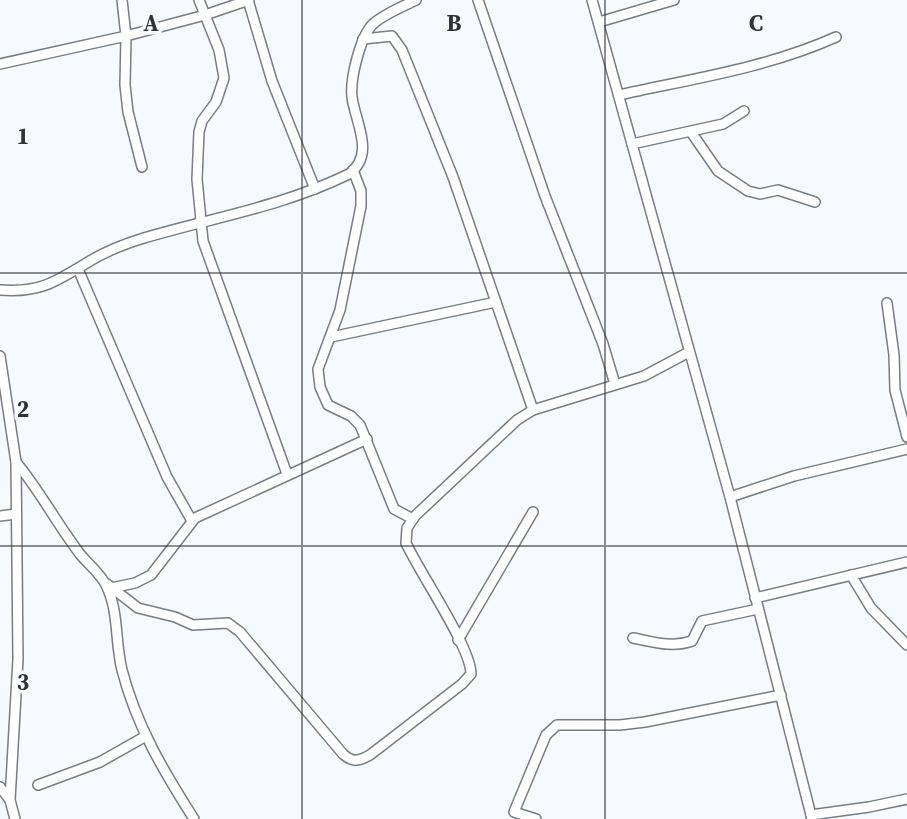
<svg xmlns="http://www.w3.org/2000/svg" width="907" height="819" font-family="'Source Serif 4',serif">
  <style>
    .lines { fill: none; stroke-linecap: round; stroke-linejoin: round }
    .minor-casing { stroke: #777d83; stroke-width: 12 }
    .minor { stroke: #fff; stroke-width: 9 }
    .grid { fill: none; stroke: #303335; stroke-width: 2; stroke-opacity: 0.55 }
    .grid-label { font-size: 23px; text-anchor: middle; font-weight: bold; fill: #303335; stroke: #f6fafe; stroke-width: 7; stroke-linejoin: round; paint-order: stroke }
  </style>
  <rect width="100%" height="100%" fill="#f6fafe"/>
  <g class="lines">
    <g class="minor-casing">
      <g id="minor">
        <polyline points="122,0 126,36 125,85 128,112 142,167"/>
        <polyline points="199,0 219,50 224,78 216,102 202,121 199,132 197,179 203,241 287,474"/>
        <polyline points="248,0 272,81 315,189"/>
        <polyline points="478,0 545,196 603,344 615,384"/>
        <polyline points="592,0 730,497 812,819"/>
        <polyline points="599,22 674,0"/>
        <polyline points="363,39 392,36 402,50 453,177 533,410"/>
        <polyline points="0,64 126,36 205,15 249,0"/>
        <path d="M619 95C691 79 767 68 836 37"/>
        <polyline points="691,132 718,171 748,191 760,194 778,190 815,202"/>
        <polyline points="632,144 723,124 744,111"/>
        <polyline points="353,170 361,191 361,206 340,310 318,369 320,387 328,405 351,416 360,425 394,509 413,519"/>
        <polyline points="78,269 167,477 192,521"/>
        <path d="M0 290C38 293 54 283 85 264 102 253 124 244 144 238 215 217 281 207 349 174 376 154 355 122 352 97 350 79 360 37 373 24 384 14 402 7 416 0"/>
        <polyline points="887,303 894,355 895,390 907,437"/>
        <polyline points="331,337 496,302"/>
        <polyline points="0,356 16,462 18,659 10,800 15,819"/>
        <path d="M16 462C40 491 57 524 80 554 88 564 102 575 107 587 119 613 115 643 122 670 136 725 164 772 194 819"/>
        <polyline points="730,497 794,476 907,449"/>
        <polyline points="0,516 16,514"/>
        <polyline points="851,575 871,608 907,645"/>
        <path d="M107 584 138 608 175 617 193 625 228 623 240 632 343 754C353 763 359 761 370 755L462 684 471 674C471 647 419 572 406 543L407 528 415 516 517 420 533 410 644 376 689 352"/>
        <polyline points="111,588 135,583 151,575 195,518 367,439"/>
        <polyline points="755,598 907,562"/>
        <path d="M633 638C654 642 672 648 692 641L702 621 758 609"/>
        <polyline points="458,640 533,512"/>
        <polyline points="38,785 100,762 146,736"/>
        <polyline points="0,787 10,800"/>
        <polyline points="811,815 869,807 907,799"/>
        <polyline points="536,819 514,812 546,735 557,725 620,725 645,722 781,695"/>
      </g>
    </g>
    <use href="#minor" class="minor"/>
  </g>
  <path class="grid" d="M302 0V819M605 0V819M0 273H907M0 546H907"/>
  <g class="grid-label">
    <text x="151" y="31">A</text>
    <text x="454" y="31">B</text>
    <text x="756" y="31">C</text>
    <text x="23" y="144">1</text>
    <text x="23" y="417">2</text>
    <text x="23" y="690">3</text>
  </g>
</svg>
